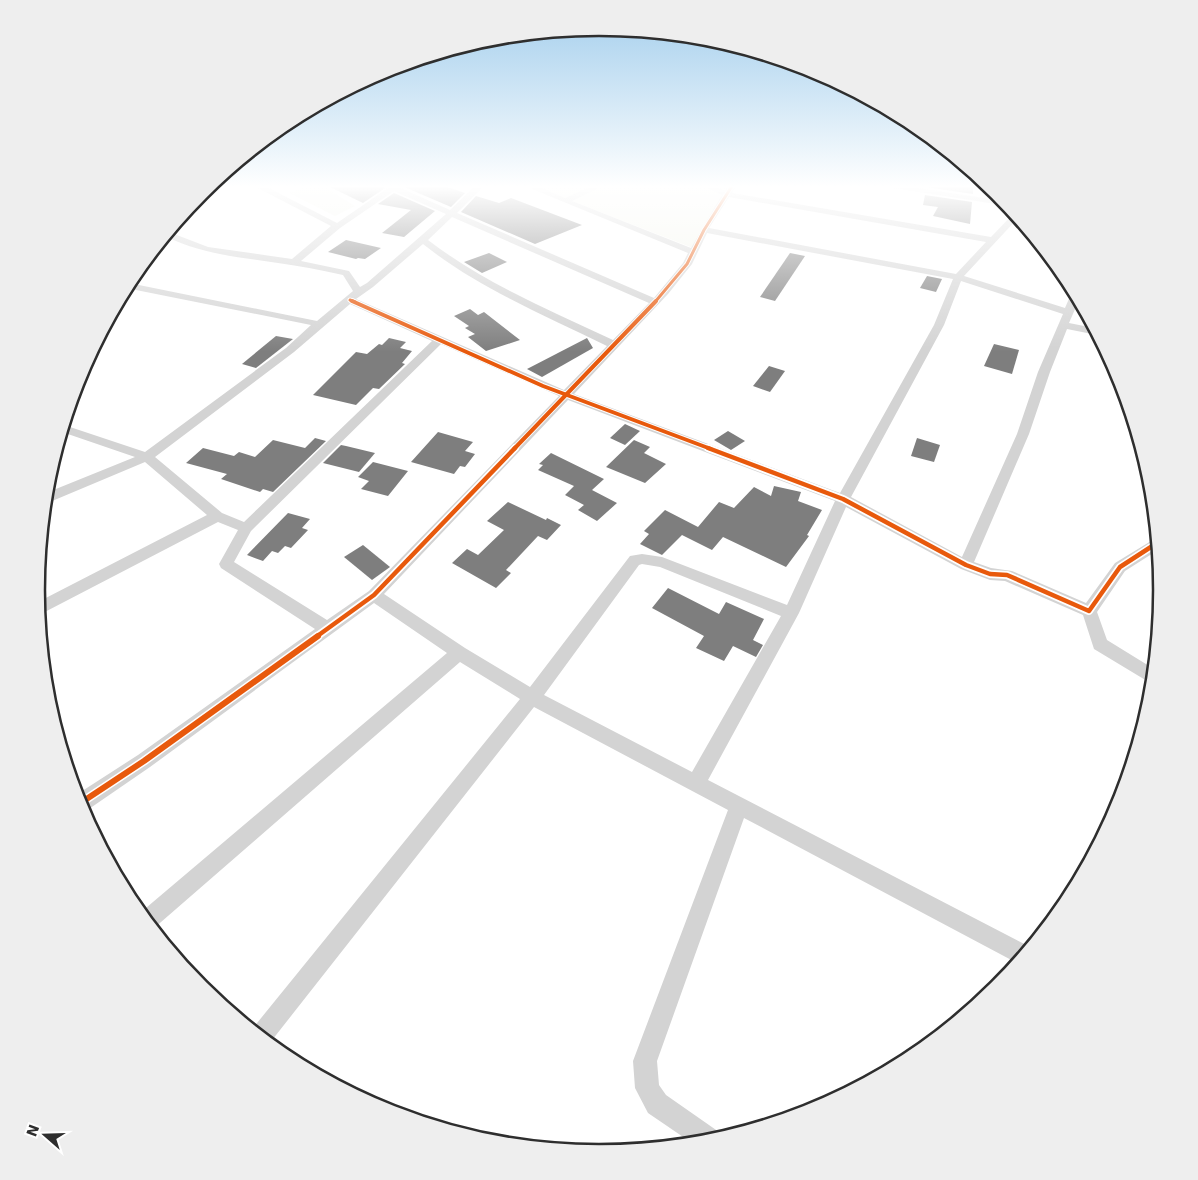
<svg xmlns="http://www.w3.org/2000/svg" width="1198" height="1180" font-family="'DejaVu Sans',sans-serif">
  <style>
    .green { fill: #f4f5ec }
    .building { fill: #7e7e7e }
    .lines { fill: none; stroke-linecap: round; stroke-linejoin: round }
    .street { fill: #d3d3d3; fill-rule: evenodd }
    .cycleway-far3-casing { stroke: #fff; stroke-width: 5 }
    .cycleway-far2-casing { stroke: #fff; stroke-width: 6 }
    .cycleway-far1-casing { stroke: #fff; stroke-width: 8 }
    .cycleway-casing { stroke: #fff; stroke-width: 9 }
    .cycleway-far3 { stroke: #e8590c; stroke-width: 3 }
    .cycleway-far2 { stroke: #e8590c; stroke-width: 4 }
    .cycleway-far1 { stroke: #e8590c; stroke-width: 4.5 }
    .cycleway { stroke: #e8590c; stroke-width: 6 }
    .rim { fill: none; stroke: #2e2e2e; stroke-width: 2.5 }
  </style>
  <rect width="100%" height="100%" fill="#fff"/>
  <g class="green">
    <polygon points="310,186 323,186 355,206 335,216 289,193"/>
    <polygon points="533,186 735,186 693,248"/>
  </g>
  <g class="building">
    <polygon points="328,186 383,186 385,188 363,203"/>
    <polygon points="402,186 444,186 465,193 451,207"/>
    <polygon points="926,186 973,186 973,194 926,187"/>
    <polygon points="394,193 435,211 404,237 382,233 411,210 378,204"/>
    <polygon points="925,195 972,202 970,224 933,216 938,207 923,205"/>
    <polygon points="476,196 499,203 511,198 582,225 535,244 461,212"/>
    <polygon points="346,240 381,248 365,259 358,258 356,259 328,252"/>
    <polygon points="489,253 507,262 482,273 464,262"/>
    <polygon points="790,253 805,256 775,301 760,297"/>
    <polygon points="927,276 942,279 936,292 920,288"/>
    <polygon points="470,309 478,315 484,312 520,340 486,351 468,337 475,334 465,328 469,326 454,316"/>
    <polygon points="276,336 293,339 256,368 242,364"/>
    <polygon points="389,338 406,342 400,348 412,351 402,363 405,364 379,389 373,388 356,405 313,395 356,352 367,354 379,344 382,345"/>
    <polygon points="587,338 593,348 542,377 527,369"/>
    <polygon points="994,344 1019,350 1012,374 984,366"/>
    <polygon points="769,366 785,371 770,392 753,386"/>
    <polygon points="625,424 640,431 625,445 610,438"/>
    <polygon points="728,431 745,441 731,450 714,440"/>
    <polygon points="438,432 473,442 465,451 475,454 465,467 460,466 454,474 411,462"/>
    <polygon points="315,438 326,441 273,492 263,489 260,492 221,479 227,474 186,463 203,448 234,456 239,452 255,457 273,440 305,448"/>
    <polygon points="917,438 940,445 934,462 911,456"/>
    <polygon points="634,440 650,447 644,453 666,464 645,483 606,467"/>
    <polygon points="341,445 346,446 375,453 359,472 323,463"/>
    <polygon points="551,453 604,479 592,490 617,503 597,521 578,510 584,505 565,495 574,486 538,470 543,465 539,464"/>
    <polygon points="373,462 408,471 388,496 361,489 369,481 358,477"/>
    <polygon points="774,486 801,492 798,501 822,510 807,535 809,536 786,567 723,537 712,550 682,535 662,555 640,544 649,534 644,531 665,510 698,527 719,502 734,508 754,487 771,496"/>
    <polygon points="508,502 546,520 547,518 561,525 547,540 538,536 506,570 511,573 496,588 452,563 467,549 478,555 504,530 487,521"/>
    <polygon points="288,513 310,519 302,528 308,530 291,548 285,546 278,553 272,551 263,561 247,555"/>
    <polygon points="363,545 390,567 372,580 344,557"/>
    <polygon points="668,588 719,614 726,602 764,619 753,640 763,645 756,657 733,646 724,661 696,648 704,636 652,608"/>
  </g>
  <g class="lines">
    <g class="street">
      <polygon points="208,186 214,186 210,190 204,190"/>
      <path d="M254 186H265L337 223 388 188 385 186H396L450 210 475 186H484L457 213 654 298 683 263 688 253 525 186H537L565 198 592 186H603L572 201 691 248 722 195 703 186H715L725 191 728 186H736L732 193 991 237 1014 213 1018 218 964 276 1065 308 1071 294 1074 292 1079 300 1069 323 1094 328 1097 335 1067 329 1050 372 1029 434 974 562 991 568 1012 571 1086 603 1115 563 1156 538 1158 550 1125 571 1097 612 1107 640 1154 669 1152 684 1094 649 1083 615 1005 581 990 580 961 569 846 507 799 613 708 780 1030 947 1017 963 744 818 657 1061 659 1085 666 1095 719 1132 721 1138 692 1143 648 1113 635 1088 633 1061 728 810 534 707 269 1044 252 1029 253 1028 520 699 460 662 153 929 140 913 447 653 374 603 150 767 86 811 83 812 76 795 138 755 315 629 221 568 219 564 238 530 218 522 39 615 38 602 207 515 145 462 45 504 46 493 135 457 62 432 64 425 145 452 286 348 311 325 126 288 129 283 317 321 353 291 343 275C321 270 300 266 278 263 239 257 200 254 165 236L169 232 208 247 292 259 331 226ZM394 191 446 214 367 283 360 287 349 271 301 261 340 228ZM729 197 986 242 956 274 709 228ZM452 217 649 303 613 340C549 310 484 283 428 240ZM707 233 953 279 934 325 840 493 574 394 668 294 692 264ZM423 244C478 288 544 315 607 346L564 390 356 299 373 287ZM961 281 1063 314 1038 372 1017 434 962 557 851 497 944 325ZM350 304 432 341 244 522 222 513 155 457 294 352ZM441 344 559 396 369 591 327 620 234 562 251 531ZM568 400 835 501 787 605 662 557 642 554 630 556 530 687 465 648 384 594ZM642 564 660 567 781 616 692 772 544 695 639 565Z"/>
      <polygon points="881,186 904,186 1004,201 1008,206"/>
    </g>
    <g class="cycleway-far3-casing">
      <g id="cycleway-far3">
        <polyline points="350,300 355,302"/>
        <polyline points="655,302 687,264 704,230 732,186"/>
      </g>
    </g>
    <g class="cycleway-far2-casing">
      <g id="cycleway-far2">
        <polyline points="352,301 543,386 711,449"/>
        <polyline points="514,449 656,301"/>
      </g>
    </g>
    <g class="cycleway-far1-casing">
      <g id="cycleway-far1">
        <polyline points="708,448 843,499 966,565 990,574 1007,575 1089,611 1120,567 1157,543"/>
        <polyline points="316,637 374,595 515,448"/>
      </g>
    </g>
    <g class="cycleway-casing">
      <polyline id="cycleway" points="79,804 144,761 318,636"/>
    </g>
    <use href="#cycleway-far3" class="cycleway-far3"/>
    <use href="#cycleway-far2" class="cycleway-far2"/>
    <use href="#cycleway-far1" class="cycleway-far1"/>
    <use href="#cycleway" class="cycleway"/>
  </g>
  <linearGradient id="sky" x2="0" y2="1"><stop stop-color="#a1cdec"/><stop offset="0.53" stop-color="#fff"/><stop offset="1" stop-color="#fff" stop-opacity="0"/></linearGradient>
  <rect width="1198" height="352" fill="url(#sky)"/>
  <path d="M0 0H1198V1180H0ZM45 590a554 554 0 1 1 1108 0a554 554 0 1 1-1108 0Z" fill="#eee" fill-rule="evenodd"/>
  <path class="rim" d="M45 590a554 554 0 1 1 1108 0a554 554 0 1 1-1108 0Z"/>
  <g transform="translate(45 1135) rotate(290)" stroke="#ffffff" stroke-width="4" paint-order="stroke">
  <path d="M0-4L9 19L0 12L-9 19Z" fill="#2e2e2e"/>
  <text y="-8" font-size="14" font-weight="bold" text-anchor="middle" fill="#2e2e2e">N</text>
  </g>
</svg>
